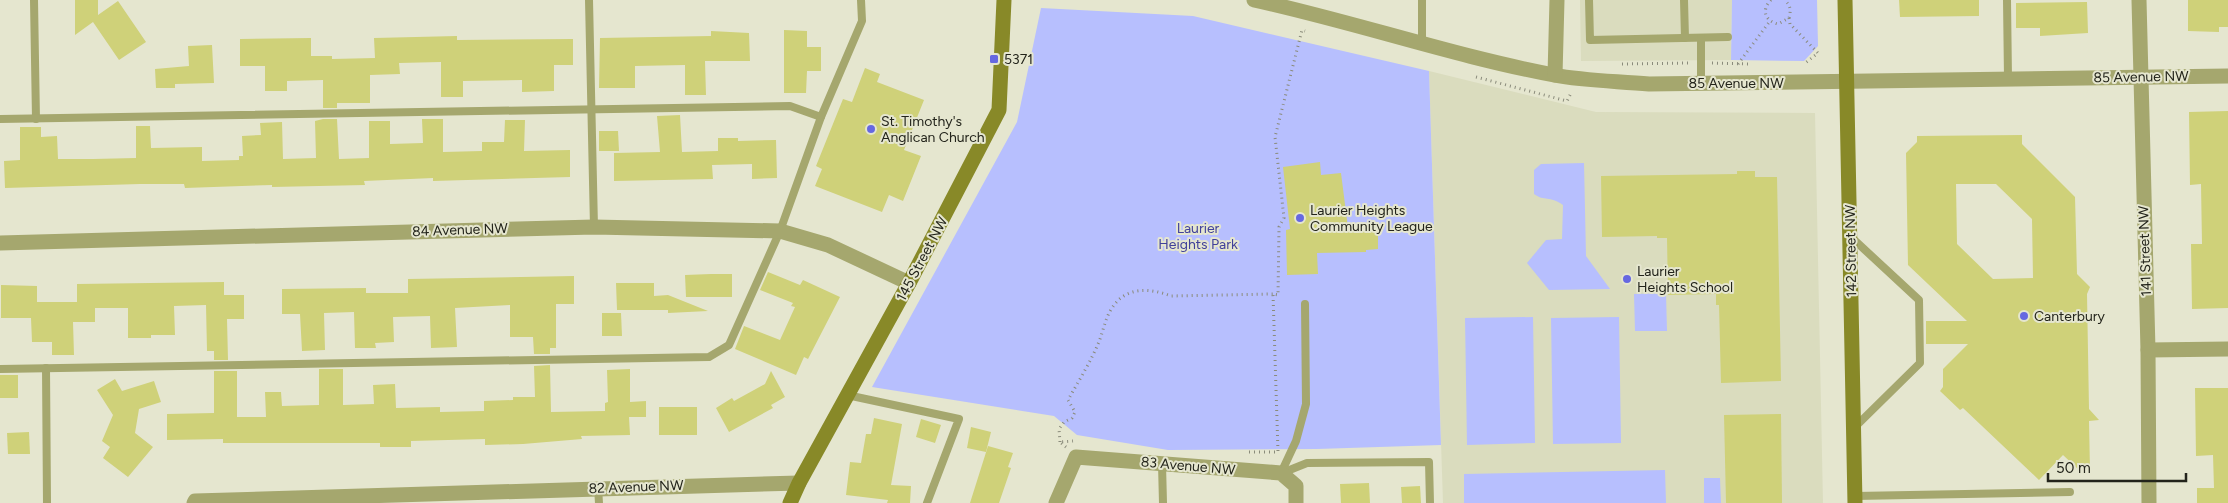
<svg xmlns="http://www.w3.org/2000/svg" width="2228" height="503" font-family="Figtree,sans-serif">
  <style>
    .built { fill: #dadcbe }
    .green { fill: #b7bffe }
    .building { fill: #cfd179; fill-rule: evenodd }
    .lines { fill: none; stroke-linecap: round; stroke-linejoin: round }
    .path { stroke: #8a8b7b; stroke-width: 3; stroke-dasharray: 1 4; stroke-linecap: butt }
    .lane { stroke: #a5a76e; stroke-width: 8 }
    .street { stroke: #a5a76e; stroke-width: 15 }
    .secondary { stroke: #888928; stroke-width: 15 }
    .poi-dot { fill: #6668e1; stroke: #e5e6cf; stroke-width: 2 }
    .labels { text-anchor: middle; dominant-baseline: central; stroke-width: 4; stroke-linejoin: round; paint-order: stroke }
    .poi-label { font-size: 14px; fill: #23241b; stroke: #e5e6cf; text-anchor: start }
    .street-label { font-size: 14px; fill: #23241b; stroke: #e5e6cf }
    .park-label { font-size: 14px; fill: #41419a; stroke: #e5e6cf }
  </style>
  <rect width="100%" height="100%" fill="#e5e6cf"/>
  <g class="built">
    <polygon points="1580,0 1732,0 1731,60 1581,61"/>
    <polygon points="1429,71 1596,112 1815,113 1823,503 1443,503"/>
  </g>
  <g class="green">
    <polygon points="1732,0 1817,0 1818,46 1804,61 1731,60"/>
    <polygon points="1041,8 1193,16 1429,71 1441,445 1317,449 1168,450 1077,435 1054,416 872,387 1017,122"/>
    <path d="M1584 163 1586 256 1610 289 1549 290 1527 263 1546 240 1562 239 1563 205C1549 195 1545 202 1534 194V170L1541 164Z"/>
    <polygon points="1666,293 1667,331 1635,331 1634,294"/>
    <polygon points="1533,317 1535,443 1467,445 1465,318"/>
    <polygon points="1619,317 1621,443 1553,444 1551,318"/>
    <polygon points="1665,470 1666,503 1464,503 1464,474"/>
    <polygon points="1704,478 1720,478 1721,503 1704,503"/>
  </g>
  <g class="building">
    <polygon points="75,0 98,0 98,15 118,1 146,42 119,60 93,22 75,35"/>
    <polygon points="1899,0 1979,0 1979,16 1900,17"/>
    <polygon points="2188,0 2228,0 2228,27 2219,27 2219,32 2188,31"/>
    <polygon points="2087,2 2088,33 2040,36 2040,28 2016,28 2016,3"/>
    <polygon points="784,30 807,31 807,47 821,47 821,71 807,71 806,93 784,93"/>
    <polygon points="711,31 749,33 750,61 705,61 706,95 685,95 685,65 635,66 635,88 599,88 600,38 711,36"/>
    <polygon points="457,36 457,40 573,39 573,65 554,65 554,91 522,92 522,80 463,81 463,97 441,97 441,62 399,63 400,74 370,75 370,103 337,103 337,108 323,108 323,80 287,81 287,91 265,91 265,66 240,66 240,39 311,38 311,56 332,56 332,59 375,58 374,38"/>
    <polygon points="212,45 214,83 175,84 175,88 156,88 155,69 189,66 188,46"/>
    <polygon points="865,68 880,74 877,82 924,100 904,150 921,156 903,201 889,195 882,212 815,186 822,169 816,166 843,99 852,102"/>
    <polygon points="2228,111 2228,308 2192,309 2191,244 2202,244 2201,184 2190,185 2189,112"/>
    <polygon points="680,115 682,152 718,151 718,138 738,138 738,141 776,140 777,178 752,179 752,164 712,165 713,179 614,181 614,153 660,152 657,116"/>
    <polygon points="323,119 337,119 339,159 369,158 369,121 390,121 390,144 423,143 422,119 443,119 443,152 482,151 482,142 504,142 505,120 525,120 524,151 570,150 570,177 433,181 433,178 364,181 365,185 272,187 272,185 185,188 184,184 140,184 5,188 4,161 20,160 20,127 41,127 41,137 57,136 58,159 93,159 136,158 136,126 150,126 151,148 202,147 202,161 239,160 239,156 243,156 242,136 261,135 260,123 282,122 283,159 316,158 315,121"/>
    <polygon points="599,131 618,131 619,151 599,151"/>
    <path d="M2022 135V144L2075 197 2077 274 2090 287 2087 294 2089 409 2099 420 2089 421 2090 471 2079 470 2063 455 2039 480 1963 408 1960 410 1940 391 1943 387V369L1968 344H1926V321H1967L1908 265 1906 153 1917 142V136ZM1956 184H1996L2032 219 2033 278 1993 279 1957 244Z"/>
    <polygon points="1320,162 1321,175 1341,173 1348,228 1378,229 1378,249 1366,250 1366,252 1317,253 1318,274 1287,275 1286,230 1290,229 1283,167"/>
    <polygon points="1737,171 1755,171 1755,177 1777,177 1781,381 1721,383 1719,305 1716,305 1716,294 1668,295 1667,238 1657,238 1657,236 1602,237 1601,176 1737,174"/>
    <polygon points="768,272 800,285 803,280 840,297 808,359 804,357 796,375 735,349 744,326 780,340 795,307 791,306 793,303 760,290"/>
    <polygon points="711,274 732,274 732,297 686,297 685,275"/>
    <polygon points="574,276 574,304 556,304 556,348 550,348 550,354 534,354 533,337 510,337 510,305 455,308 457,347 431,348 430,316 393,317 394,342 375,343 376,348 355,348 354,312 324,313 325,350 302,351 300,314 282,314 282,289 366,288 366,293 408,293 408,279"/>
    <polygon points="224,282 224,295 244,295 244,319 227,319 228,360 214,360 214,351 207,351 206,305 174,306 175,335 151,335 151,338 128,338 128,308 95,308 95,322 73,322 74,355 52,355 52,342 32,342 31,318 1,318 1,285 37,286 37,302 77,302 77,284"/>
    <polygon points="616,283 654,283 654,296 668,295 708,311 668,313 668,310 617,310"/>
    <polygon points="602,313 621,313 622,336 602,336"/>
    <polygon points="550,365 551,412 605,411 605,403 608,402 607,370 630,369 630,402 646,401 646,417 629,417 630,435 581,436 582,439 523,444 485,445 485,439 411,441 411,447 380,447 380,443 223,443 223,439 167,440 167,414 214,413 214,371 237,371 237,417 266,417 265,392 281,392 282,406 319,405 319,369 343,369 343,405 374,404 373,385 395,384 396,408 440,407 440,412 484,411 484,401 513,400 513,397 535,397 534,366"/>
    <polygon points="771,371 785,397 771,405 773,408 729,432 716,408 732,398 734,401 765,384"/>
    <rect x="0" y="375" width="18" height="23"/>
    <polygon points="115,379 122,391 154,381 161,402 139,409 135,433 153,447 128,477 103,458 110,447 102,441 113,415 97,390"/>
    <polygon points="2195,388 2228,388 2228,503 2197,503 2197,488 2214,488 2213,455 2196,456"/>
    <rect x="659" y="407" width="38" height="28"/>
    <polygon points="1781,414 1782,503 1726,503 1724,415"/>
    <polygon points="874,418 902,424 891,485 911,486 910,503 887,503 888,500 846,495 850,462 861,463 866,434 871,434"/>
    <polygon points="921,419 941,425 935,443 916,437"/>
    <polygon points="971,427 991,432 986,452 967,448"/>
    <polygon points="29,432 30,454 8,454 7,433"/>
    <polygon points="988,446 1013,453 1008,467 1011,468 999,503 970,503"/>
    <polygon points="1369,483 1370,503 1341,503 1340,484"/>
    <polygon points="1420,486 1421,503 1402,503 1401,487"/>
  </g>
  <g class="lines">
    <g class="path">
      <path d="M1771 0C1761 10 1765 21 1778 24L1789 18C1791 11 1791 5 1784 0"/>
      <polyline points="1789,18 1790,24 1818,53 1804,64"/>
      <polyline points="1712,63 1748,64"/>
      <polyline points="1622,64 1690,63"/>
      <polyline points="1738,64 1770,21"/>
      <polyline points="1476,77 1567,101 1571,93"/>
      <path d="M1060 442 1059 429 1064 422 1072 418 1075 412 1068 400C1078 382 1090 363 1098 344 1103 333 1105 318 1112 308 1126 286 1150 288 1171 296L1273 294"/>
      <polyline points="1066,447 1060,442 1073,441"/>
      <polyline points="1249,452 1278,452 1273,294 1278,295 1279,227 1284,218 1275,137 1302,30 1305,31"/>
    </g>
    <g class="lane">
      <polyline points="34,0 36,119"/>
      <polyline points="589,0 594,227"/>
      <polyline points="1422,0 1422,44"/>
      <polyline points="1589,0 1590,40 1728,37"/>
      <polyline points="1684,0 1685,38"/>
      <polyline points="2007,0 2008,78"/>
      <polyline points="1701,38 1701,82"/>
      <polyline points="0,119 790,106 821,117"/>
      <polyline points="1851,237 1919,300 1920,363 1855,427"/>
      <polyline points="46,368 47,503"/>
      <polyline points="0,369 709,357 729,345 780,231 821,117 862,21 861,0"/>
      <polyline points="847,395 959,419 927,503"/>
      <polyline points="1162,464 1163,503"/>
      <polyline points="1281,473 1296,441 1306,404 1305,304"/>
      <polyline points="1282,473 1307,463 1429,462 1430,503"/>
      <polyline points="598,488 599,503"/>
      <polyline points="1855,496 2070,492"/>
    </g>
    <g class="street">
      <path d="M1254 0C1355 22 1453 56 1554 75 1585 81 1617 81 1649 84L2228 76"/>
      <polyline points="2139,0 2148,350 2149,503"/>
      <polyline points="1555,75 1557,0"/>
      <polyline points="0,243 594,227 780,231 828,245 909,283"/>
      <polyline points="2148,350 2228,349"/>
      <polyline points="194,503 195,501 799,483"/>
      <polyline points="1056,503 1076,457 1281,473 1296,486 1296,503"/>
    </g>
    <g class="secondary">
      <polyline points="1845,0 1855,503"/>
      <polyline points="790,503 799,483 909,283 999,110 1004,0"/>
    </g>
  </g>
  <g class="poi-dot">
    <rect x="989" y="54" width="10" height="10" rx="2.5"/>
    <circle cx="871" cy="129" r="5"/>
    <circle cx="1300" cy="218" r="5"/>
    <circle cx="1627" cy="279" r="5"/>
    <circle cx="2024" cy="316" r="5"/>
  </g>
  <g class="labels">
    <g class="poi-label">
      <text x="1004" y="59">5371</text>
      <text x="881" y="121">St. Timothy's<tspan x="881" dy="16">Anglican Church</tspan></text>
      <text x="1310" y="210">Laurier Heights<tspan x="1310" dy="16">Community League</tspan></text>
      <text x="1637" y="271">Laurier<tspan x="1637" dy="16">Heights School</tspan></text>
      <text x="2034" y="316">Canterbury</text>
    </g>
    <g class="street-label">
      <text transform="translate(2141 77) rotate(-1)">85 Avenue NW</text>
      <text x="1736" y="83">85 Avenue NW</text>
      <text transform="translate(460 230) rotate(-2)">84 Avenue NW</text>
      <text transform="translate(1851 251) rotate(-91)">142 Street NW</text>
      <text transform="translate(2145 251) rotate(-92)">141 Street NW</text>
      <text transform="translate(922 259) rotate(-62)">145 Street NW</text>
      <text transform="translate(1188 466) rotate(5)">83 Avenue NW</text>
      <text transform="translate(636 487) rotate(-2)">82 Avenue NW</text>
    </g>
    <g class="park-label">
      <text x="1198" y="228">Laurier<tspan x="1198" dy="16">Heights Park</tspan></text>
    </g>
  </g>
  <path d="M2048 473v8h138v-8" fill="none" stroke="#23241b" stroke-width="2.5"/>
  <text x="2056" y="473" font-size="15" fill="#23241b" stroke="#e5e6cf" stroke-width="4" paint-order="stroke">50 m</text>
</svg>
